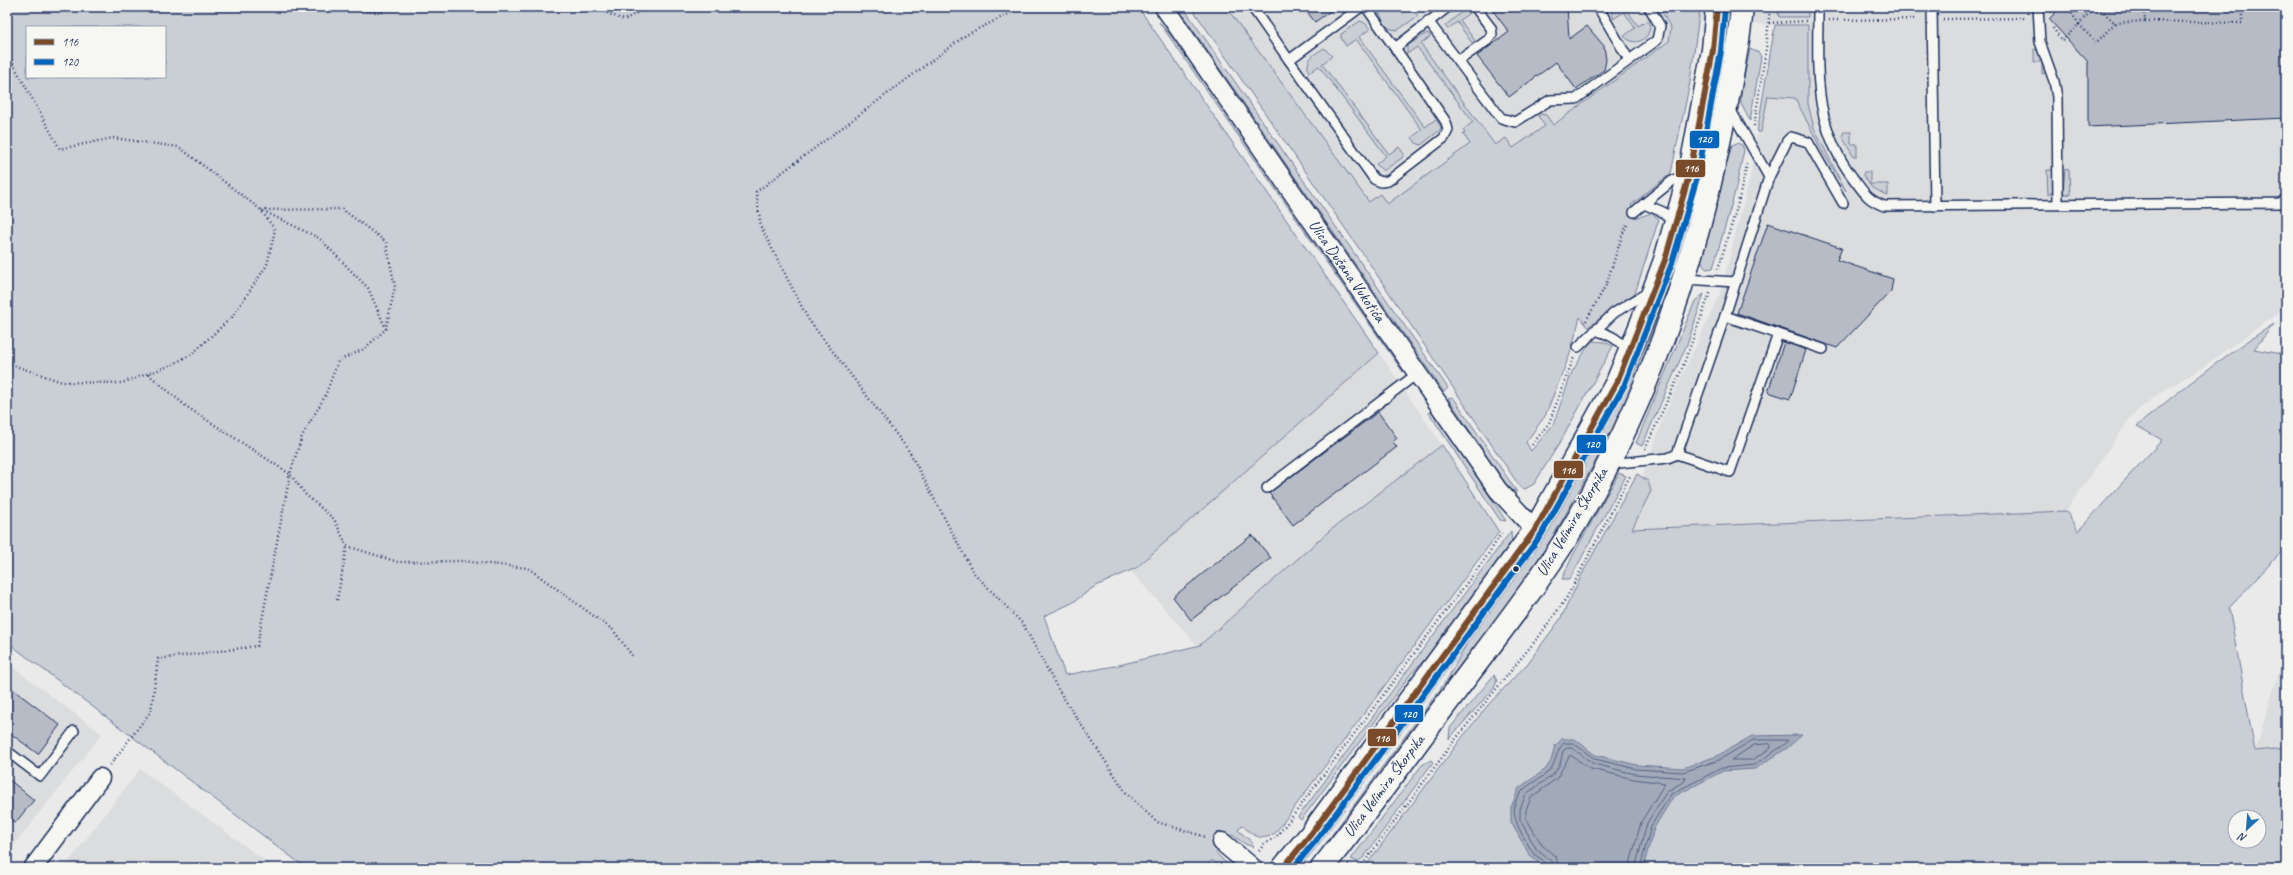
<svg xmlns="http://www.w3.org/2000/svg" width="2293" height="875" font-family="Caveat,sans-serif">
  <style>
    .built { fill: #dadcde }
    .green { fill: #caced5; stroke: #727e9a; fill-rule: evenodd }
    .water { fill: #a2aaba; stroke: #6c7995 }
    .lines { fill: none; stroke-linecap: round; stroke-linejoin: round }
    .shore { stroke: #516083; stroke-width: 1 }
    .building { fill: #b6bbc6; stroke: #1b2f5e }
    .service-casing { stroke: #1b2f5e; stroke-width: 12 }
    .minor-casing { stroke: #1b2f5e; stroke-width: 21 }
    .secondary-casing { stroke: #1b2f5e; stroke-width: 25 }
    .path { stroke: #1b2f5e; stroke-width: 2.5; stroke-dasharray: 1 3; stroke-linecap: butt }
    .service { stroke: #f6f6f2; stroke-width: 9 }
    .minor { stroke: #f6f6f2; stroke-width: 18 }
    .secondary { stroke: #f6f6f2; stroke-width: 22 }
    .bus-1-casing { stroke: #f6f6f2; stroke-width: 9 }
    .bus-2-casing { stroke: #f6f6f2; stroke-width: 9 }
    .bus-1 { stroke: #7a4b2a; stroke-width: 6 }
    .bus-2 { stroke: #0065bd; stroke-width: 6 }
    .bus-dot { fill: #1b2f5e; stroke: #f6f6f2; stroke-width: 1.5 }
    .labels { text-anchor: middle; dominant-baseline: central; stroke-width: 3; stroke-linejoin: round; paint-order: stroke }
    .street-label { font-size: 16px; fill: #1b2f5e; stroke: #f6f6f2 }
    .line-badge { stroke: #f6f6f2; stroke-width: 1.5 }
    .badge-label { font-size: 11px; text-anchor: middle; font-weight: bold; fill: #fff }
  </style>
  <rect width="100%" height="100%" fill="#e9eae9"/>
  <filter id="ink" filterUnits="userSpaceOnUse"><feTurbulence type="fractalNoise" baseFrequency=".025" numOctaves="2"/><feDisplacementMap in="SourceGraphic" scale="8" xChannelSelector="R" yChannelSelector="G"/><feConvolveMatrix kernelMatrix="1 2 1 2 8 2 1 2 1" color-interpolation-filters="sRGB"/></filter>
  <g filter="url(#ink)">
    <g class="built">
      <polygon points="1191,7 2286,7 2286,307 2197,371 2161,392 2132,415 2066,511 1624,529 1665,413 1721,291 1750,177 1757,132 1761,132 1768,96 1795,98 1821,149 1847,190 1814,128 1808,104 1808,25 1775,25 1699,20 1365,257"/>
      <polygon points="1379,353 1442,445 1328,532 1198,646 1131,571"/>
      <polygon points="2286,648 2286,748 2255,752"/>
      <polygon points="7,663 102,734 7,854"/>
      <polygon points="140,769 275,868 64,868"/>
    </g>
    <g class="green">
      <path d="M7 7H1138L1379 353 1136 568 1094 587 1072 603 1044 616 1065 675 1115 666 1200 645 1328 532 1442 445 1499 532 1276 832C1263 843 1253 836 1242 825L1238 830 1252 842 1253 847 1245 844 1232 835 1216 853 1231 868H1221L1212 860 1208 865 1211 868H306L7 642ZM27 27H165V77H27Z"/>
      <polygon points="1177,7 1183,7 1448,388 1444,392"/>
      <polygon points="1191,7 1226,7 1369,202 1380,194 1387,204 1470,144 1463,134 1465,133 1463,130 1473,122 1417,47 1407,54 1407,46 1427,33 1431,36 1421,44 1495,145 1506,138 1513,148 1545,126 1538,116 1541,114 1546,115 1553,125 1669,41 1671,28 1659,7 1663,7 1666,13 1677,7 1700,7 1690,82 1671,173 1631,205 1637,218 1651,213 1659,219 1635,293 1588,327 1580,317 1570,354 1545,416 1526,442 1531,451 1553,425 1572,372 1591,341 1605,342 1613,346 1562,439 1534,484 1525,489 1520,487 1365,257"/>
      <polygon points="1381,7 1411,7 1418,16 1398,30 1391,29 1386,26 1378,11"/>
      <path d="M1611 7H1632L1627 10 1638 26 1649 20C1654 36 1637 50 1624 36L1635 28 1624 12 1613 19Z"/>
      <polygon points="1725,7 1733,7 1719,110 1679,265 1650,345 1612,432 1551,540 1503,612 1330,842 1328,840 1446,681 1471,636 1551,523 1604,430 1643,345"/>
      <polygon points="1777,7 1808,7 1808,17 1779,17"/>
      <polygon points="1464,10 1469,13 1460,20 1475,41 1472,43 1457,22 1448,29 1445,26"/>
      <polygon points="1360,21 1365,23 1370,29 1359,37 1425,127 1436,119 1441,127 1440,130 1421,145 1416,143 1412,137 1422,130 1356,39 1346,46 1341,38 1341,34"/>
      <polygon points="1159,22 1186,53 1401,362 1403,372"/>
      <polygon points="1775,25 1808,25 1808,104 1814,128 1846,191 1821,149 1795,98 1768,96 1761,132 1757,132"/>
      <path d="M1324 48 1332 56 1322 64 1389 154 1399 147 1404 154 1402 158 1383 171 1376 164 1386 156 1319 66 1309 73C1305 59 1313 55 1324 48Z"/>
      <polygon points="1750,49 1759,53 1761,57 1750,121 1741,104 1741,91"/>
      <polygon points="2034,49 2037,50 2047,70 2046,73 2042,74 2042,62 2034,62"/>
      <polygon points="1844,132 1851,132 1851,144 1857,144 1857,156 1853,156 1842,136"/>
      <polygon points="1737,143 1742,145 1744,150 1735,192 1713,268 1706,269 1701,260 1732,145"/>
      <polygon points="2065,169 2069,170 2070,195 2063,193"/>
      <polygon points="2047,170 2052,170 2053,172 2054,191 2048,195"/>
      <polygon points="1864,172 1870,172 1870,184 1888,184 1888,196 1871,187 1863,175"/>
      <polygon points="1704,294 1688,342 1642,446 1636,443 1695,301"/>
      <path d="M2274 324 2254 349 2286 355V547L2229 608 2255 751 2286 748V868H1364L1464 735 1488 705 1528 663 1561 618 1582 574 1637 474 1648 481 1651 491 1632 529 2066 511 2078 531 2162 440 2137 426C2181 389 2225 355 2274 324ZM2235 817H2259V841H2235Z"/>
      <polygon points="1453,397 1517,492 1508,488 1448,398"/>
      <polygon points="1433,409 1506,521 1500,520 1429,413"/>
      <polygon points="1619,473 1626,476 1570,579 1562,579 1572,557"/>
      <polygon points="1511,531 1512,549 1442,641 1410,675 1301,820 1298,817"/>
      <polygon points="1494,675 1497,681 1494,688 1449,739 1450,728"/>
      <polygon points="1431,760 1433,762 1364,857 1358,862 1351,859 1422,765"/>
    </g>
    <polygon class="water" points="1802,735 1787,748 1755,769 1723,771 1673,797 1654,828 1643,868 1546,868 1530,856 1511,822 1511,807 1519,788 1546,769 1551,761 1555,746 1562,739 1575,739 1595,755 1637,765 1683,768 1717,756 1752,736"/>
    <g class="lines">
      <g class="shore">
        <polygon points="1770,744 1771,748 1752,760 1731,760 1754,745"/>
        <path d="M1548 868C1547 860 1536 858 1532 851 1521 833 1504 809 1523 790 1530 783 1541 779 1548 772 1557 764 1555 751 1564 743H1573L1595 759 1636 769 1683 772 1719 760 1753 740H1788L1784 745 1754 765 1722 768 1671 794 1651 826 1640 868"/>
        <polyline points="1553,868 1551,861 1537,850 1520,820 1520,809 1526,794 1553,775 1560,764 1563,751 1567,748 1572,748 1594,764 1635,774 1686,778 1685,781 1667,791 1647,823 1635,868"/>
        <polyline points="1559,868 1556,857 1542,845 1526,818 1526,810 1531,798 1557,778 1570,755 1591,769 1634,779 1665,783 1641,822 1629,868"/>
      </g>
    </g>
    <g class="building">
      <polygon points="1303,7 1336,7 1315,22"/>
      <polygon points="1490,7 1567,7 1569,39 1587,26 1604,46 1606,60 1604,70 1576,89 1556,62 1509,97 1477,56 1509,32"/>
      <polygon points="2061,7 2286,7 2286,118 2088,127 2088,62 2049,19"/>
      <polygon points="1768,223 1842,248 1837,260 1893,279 1891,291 1837,348 1737,313"/>
      <polygon points="1784,342 1806,350 1790,399 1768,392"/>
      <polygon points="1378,412 1397,438 1393,442 1397,447 1293,525 1269,493"/>
      <polygon points="1252,535 1271,558 1191,620 1173,597"/>
      <polygon points="7,685 60,725 38,754 7,731"/>
      <polygon points="7,778 34,800 15,823 7,816"/>
    </g>
    <g class="lines">
      <g class="service-casing">
        <g id="service">
          <polyline points="1252,7 1289,60 1361,7"/>
          <polyline points="1366,7 1395,48"/>
          <polyline points="1598,7 1629,60"/>
          <path d="M1818 7C1818 71 1812 123 1853 178 1864 192 1866 199 1884 206L2280 203 2286 199"/>
          <polyline points="1932,7 1935,206"/>
          <polyline points="2038,7 2040,42 2054,81 2057,97 2058,204"/>
          <polyline points="1428,21 1501,118 1515,122 1550,100 1576,99 1657,40 1660,26 1649,7"/>
          <polyline points="1289,60 1374,179 1381,182 1388,181 1444,138 1448,130 1446,122 1395,48 1448,7"/>
          <polyline points="1458,61 1488,40 1492,34 1491,28 1475,7"/>
          <polyline points="1769,177 1787,141 1791,137 1808,142 1843,203"/>
          <polyline points="1644,204 1663,212 1674,223"/>
          <polyline points="1634,212 1672,181 1687,174"/>
          <polyline points="1684,279 1736,282"/>
          <polyline points="1725,316 1823,349"/>
          <path d="M1595 330C1611 335 1619 339 1629 353"/>
          <polyline points="1578,347 1614,313 1650,291"/>
          <polyline points="1677,454 1730,472 1778,334"/>
          <polyline points="1609,464 1668,458 1677,454 1725,316 1769,177 1730,109"/>
          <polyline points="1267,488 1418,373"/>
          <polyline points="7,751 40,776 74,731"/>
        </g>
      </g>
      <g class="minor-casing">
        <g id="minor">
          <polyline points="1164,7 1498,490 1535,530"/>
          <polyline points="1222,842 1253,868"/>
          <polyline points="33,868 100,778"/>
        </g>
      </g>
      <g class="secondary-casing">
        <g id="secondary">
          <polyline points="1283,868 1311,834 1535,530 1617,382 1640,327 1665,260 1690,172 1713,50 1717,7"/>
          <path d="M1322 868C1367 812 1409 753 1452 696 1490 645 1530 595 1564 542 1644 415 1696 265 1724 118 1731 81 1739 44 1742 7"/>
        </g>
      </g>
      <g class="path">
        <polyline points="351,7 353,9 381,13 389,7"/>
        <polyline points="592,7 624,20 647,7"/>
        <polyline points="1022,7 966,35 756,192 761,227 808,319 909,451 973,572 1023,624 1059,691 1127,794 1157,822 1206,837"/>
        <polyline points="2067,7 2079,24 2094,7"/>
        <polyline points="2098,7 2115,23 2145,21 2144,7"/>
        <polyline points="2051,12 2056,7"/>
        <polyline points="1943,19 2026,18"/>
        <polyline points="1829,20 1920,19"/>
        <polyline points="2145,21 2242,23 2242,7"/>
        <polyline points="1769,23 1806,21"/>
        <polyline points="2053,28 2062,41 2079,24 2096,43 2115,23"/>
        <polyline points="7,53 60,149 113,138 179,147 261,210 319,238 368,288 386,329 364,349 338,361 325,396 302,436 290,474 306,495 334,519 347,546 398,562 462,561 528,568 613,630 634,658"/>
        <polyline points="1754,126 1766,49 1770,7"/>
        <polyline points="1718,269 1737,207 1747,164"/>
        <polyline points="1586,321 1606,285 1623,233 1628,223"/>
        <polyline points="7,363 62,382 122,383 169,366 192,354 232,317 267,265 275,230 261,210 342,209 386,242 395,287 386,328"/>
        <polyline points="1532,445 1549,423 1574,357"/>
        <polyline points="1645,449 1681,371 1710,293"/>
        <polyline points="337,600 347,546"/>
        <polyline points="110,765 151,711 158,659 257,646 290,474 187,407 148,374"/>
        <polyline points="1259,851 1264,844 1276,837 1295,813 1487,556 1503,531"/>
        <polyline points="1348,864 1354,868"/>
        <polyline points="1360,868 1454,741 1540,635 1567,597 1631,474"/>
      </g>
      <use href="#service" class="service"/>
      <use href="#minor" class="minor"/>
      <use href="#secondary" class="secondary"/>
      <g class="bus-1-casing">
        <polyline id="bus-1" points="1283,868 1311,834 1535,530 1617,382 1665,260 1690,172 1713,50 1717,7"/>
      </g>
      <g class="bus-2-casing">
        <polyline id="bus-2" points="1293,868 1317,839 1541,535 1624,386 1672,263 1698,174 1721,51 1725,8"/>
      </g>
      <use href="#bus-1" class="bus-1"/>
      <use href="#bus-2" class="bus-2"/>
    </g>
  </g>
  <circle class="bus-dot" cx="1516" cy="569" r="3.5"/>
  <g class="labels">
    <g class="street-label">
      <text transform="translate(1347 271) rotate(55)">Ulica Dušana Vukotića</text>
      <text transform="translate(1572 522) rotate(-59)">Ulica Velimira Škorpika</text>
      <text transform="translate(1384 786) rotate(-53)">Ulica Velimira Škorpika</text>
    </g>
  </g>
  <g class="line-badge">
    <rect x="1689" y="130" width="31" height="19" rx="4" fill="#0065bd"/>
    <rect x="1675" y="159" width="31" height="19" rx="4" fill="#7a4b2a"/>
    <rect x="1576" y="434" width="31" height="20" rx="4" fill="#0065bd"/>
    <rect x="1553" y="460" width="31" height="19" rx="4" fill="#7a4b2a"/>
    <rect x="1394" y="704" width="30" height="19" rx="4" fill="#0065bd"/>
    <rect x="1367" y="728" width="30" height="19" rx="4" fill="#7a4b2a"/>
  </g>
  <g class="badge-label">
    <text x="1704" y="143">120</text>
    <text x="1691" y="172">116</text>
    <text x="1592" y="448">120</text>
    <text x="1568" y="474">116</text>
    <text x="1409" y="718">120</text>
    <text x="1382" y="742">116</text>
  </g>
  <rect width="2293" height="875" fill="none" stroke="#f6f6f2" stroke-width="24"/>
  <rect x="12" y="12" width="2269" height="851" fill="none" stroke="#1b2f5e" stroke-width="1.5" filter="url(#ink)"/>
  <rect x="26" y="26" width="140" height="52" fill="#f6f6f2" stroke="#9ea6b7"/>
  <rect x="34" y="39" width="20" height="6" fill="#7a4b2a" stroke="#9ea6b7"/>
  <text x="62" y="46" font-size="12" fill="#1b2f5e">116</text>
  <rect x="34" y="59" width="20" height="6" fill="#0065bd" stroke="#9ea6b7"/>
  <text x="62" y="66" font-size="12" fill="#1b2f5e">120</text>
  <g transform="translate(2247 829) rotate(206)"><circle r="19" fill="#f6f6f2" stroke="#9ea6b7"/>
  <path d="M0-3L7 15L0 10L-7 15Z" fill="#1f6fb2"/>
  <text y="-6" font-size="11" font-weight="bold" text-anchor="middle" fill="#1b2f5e">N</text>
  </g>
</svg>
